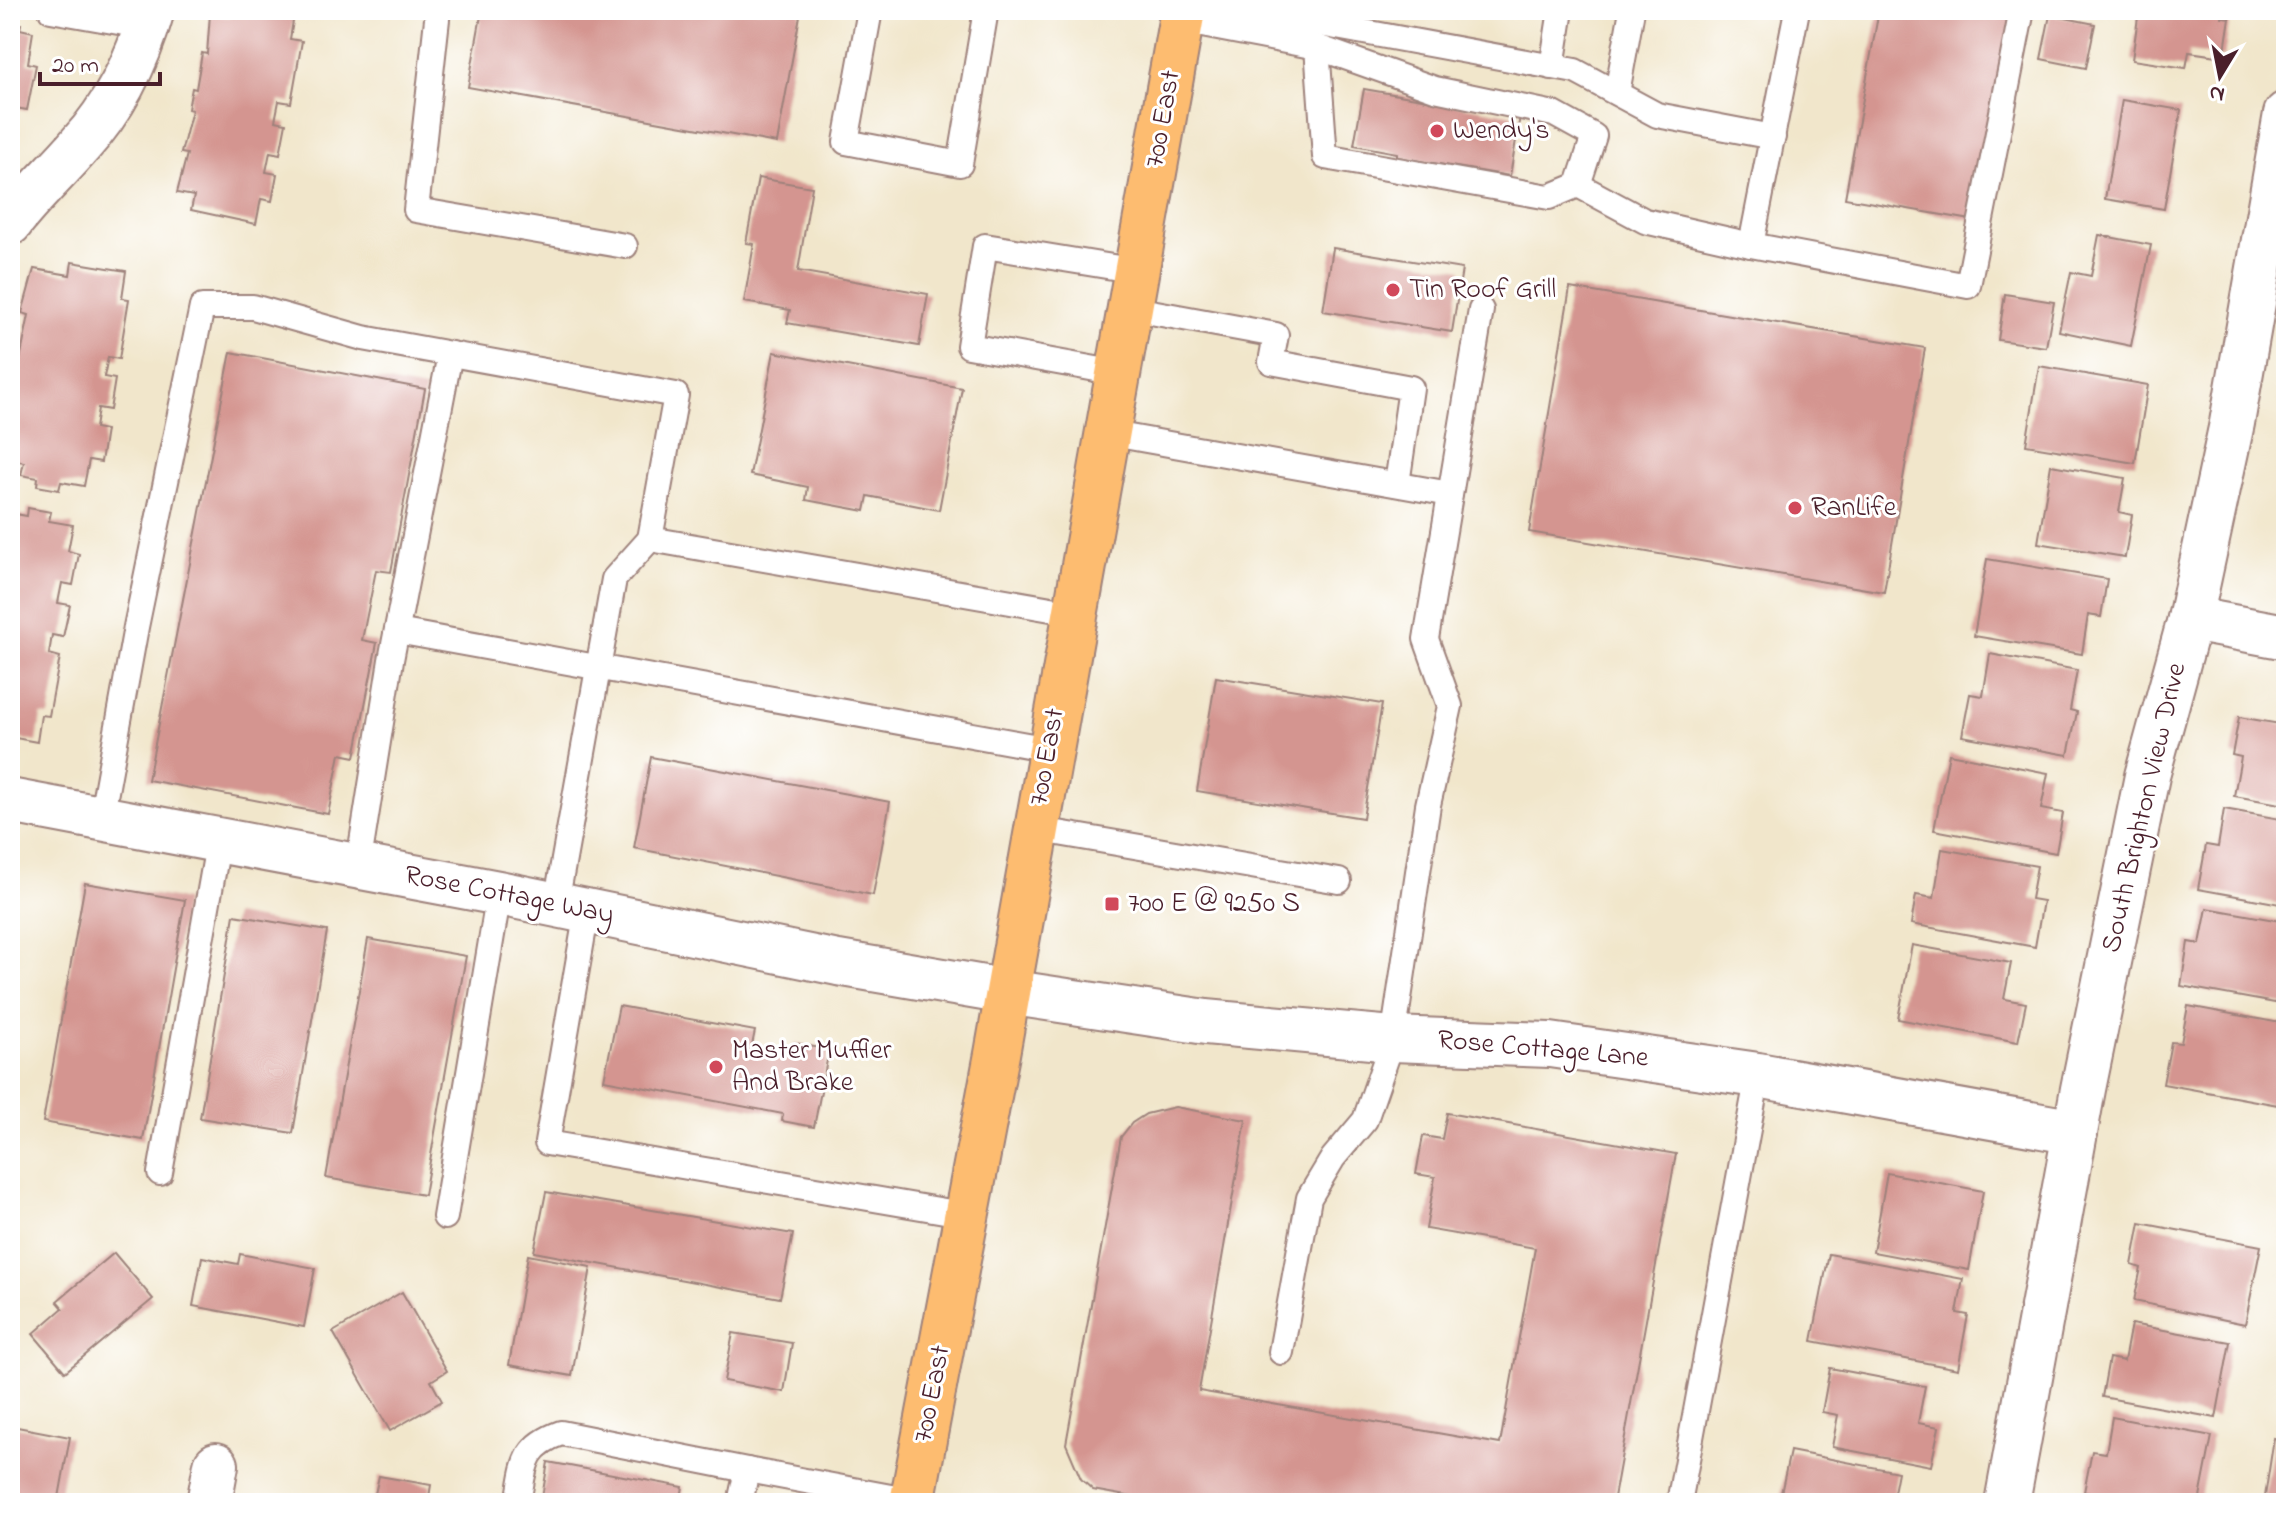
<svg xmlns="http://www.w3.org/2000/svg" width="2296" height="1513" font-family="'Indie Flower',sans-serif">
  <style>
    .building { fill: #d49590 }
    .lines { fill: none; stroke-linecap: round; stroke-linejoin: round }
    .service-casing { stroke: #9e827b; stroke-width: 28 }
    .minor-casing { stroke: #9e827b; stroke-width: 48 }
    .primary-casing { stroke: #9e827b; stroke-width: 48 }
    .service { stroke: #fff; stroke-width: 24 }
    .minor { stroke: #fff; stroke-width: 44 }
    .primary { stroke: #fdbc70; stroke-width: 44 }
    .poi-dot { fill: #d1495b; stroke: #fff; stroke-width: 3 }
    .labels { text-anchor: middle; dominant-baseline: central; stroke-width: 6; stroke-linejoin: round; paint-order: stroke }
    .street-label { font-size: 28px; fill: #4a1f2b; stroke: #fff }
    .poi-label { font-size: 28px; fill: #4a1f2b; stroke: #fff; text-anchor: start }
  </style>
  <rect width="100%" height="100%" fill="#fff"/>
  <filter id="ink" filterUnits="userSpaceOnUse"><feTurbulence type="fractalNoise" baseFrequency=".0125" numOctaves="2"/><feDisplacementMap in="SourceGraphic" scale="16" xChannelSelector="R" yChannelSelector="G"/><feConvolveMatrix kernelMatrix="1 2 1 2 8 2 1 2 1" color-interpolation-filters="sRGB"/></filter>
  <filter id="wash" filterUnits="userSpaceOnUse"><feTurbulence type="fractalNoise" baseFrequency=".006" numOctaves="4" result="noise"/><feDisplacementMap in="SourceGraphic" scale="32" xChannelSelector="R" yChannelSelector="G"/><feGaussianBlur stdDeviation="1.8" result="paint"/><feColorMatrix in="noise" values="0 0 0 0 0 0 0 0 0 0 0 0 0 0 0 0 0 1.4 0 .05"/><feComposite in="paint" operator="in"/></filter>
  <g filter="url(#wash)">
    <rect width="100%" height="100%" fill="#f1e6cb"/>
    <g id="blocks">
      <g class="building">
        <polygon points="232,10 273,10 294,15 290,39 302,41 291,103 279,101 275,121 286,123 280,154 270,152 266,172 277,174 272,201 261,199 256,224 191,210 194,196 177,193 187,154 181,153 192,110 188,109 192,88 196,89 202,53 207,54 210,14 230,17"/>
        <polygon points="482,10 801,10 777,143 468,87"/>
        <polygon points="1879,10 2015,10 1977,221 1845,198"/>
        <polygon points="2139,10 2223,10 2222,17 2230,18 2224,57 2189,52 2186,68 2132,60"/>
        <polygon points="2050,15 2095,24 2086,68 2041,59"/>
        <polygon points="10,22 21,24 20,29 33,32 28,63 36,65 27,110 10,107"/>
        <polygon points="1364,89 1520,116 1510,176 1397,157 1397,153 1354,145"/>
        <polygon points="2122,100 2181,110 2164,209 2105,199"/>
        <polygon points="758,178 812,187 798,271 928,294 919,346 787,323 790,310 744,302 754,244 746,243"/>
        <polygon points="2099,235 2151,245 2131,346 2059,331 2071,272 2091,276"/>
        <polygon points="1333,248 1462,269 1452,332 1323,311"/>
        <polygon points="72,262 126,271 122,298 129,299 119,359 108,357 104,377 115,379 110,410 98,408 95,428 106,430 101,462 89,460 84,486 61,482 59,490 37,486 38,478 21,475 24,462 10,459 10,432 15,418 10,417 10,409 29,315 22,313 34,269 70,275"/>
        <polygon points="1570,288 1925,348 1884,592 1529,532"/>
        <polygon points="2005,294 2054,302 2046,347 1998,340"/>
        <polygon points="231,352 425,389 391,572 376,570 362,640 377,643 355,757 340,754 328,814 148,780"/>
        <polygon points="774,352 962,388 939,510 868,496 865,511 806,500 808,487 750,475"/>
        <polygon points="2039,366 2148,385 2135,463 2026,445"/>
        <polygon points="2051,465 2125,478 2119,512 2132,515 2125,557 2038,543"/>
        <polygon points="28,508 51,512 49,521 73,525 68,551 79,554 73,585 62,583 58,603 70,605 63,637 52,635 49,654 60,657 49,716 41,715 37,742 10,737 10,513 27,516"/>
        <polygon points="1987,559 2107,579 2101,617 2088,615 2082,654 1974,636"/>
        <polygon points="1990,654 2077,670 2070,710 2077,712 2068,755 1962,736 1970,694 1983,696"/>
        <polygon points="1216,677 1382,704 1363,818 1197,791"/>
        <polygon points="2239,717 2286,725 2286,805 2234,796 2241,757 2232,755"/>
        <polygon points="1949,754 2048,773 2041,809 2063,813 2056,853 1934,830"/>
        <polygon points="651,757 890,802 873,895 634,848"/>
        <polygon points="2224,809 2286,820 2286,905 2198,889 2206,845 2218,847"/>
        <polygon points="1942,849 2037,866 2031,899 2043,901 2035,947 1911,924 1916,895 1934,898"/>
        <polygon points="85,883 185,900 143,1140 43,1122"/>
        <polygon points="2207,908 2286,922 2286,1005 2181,986 2188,942 2200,944"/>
        <polygon points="234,915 327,931 293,1133 200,1118"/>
        <polygon points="368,939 466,956 424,1195 326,1178"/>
        <polygon points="1912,945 2011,963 2004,999 2026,1003 2018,1042 1898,1019"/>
        <polygon points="619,1006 755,1031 752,1045 793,1053 795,1043 829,1050 814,1127 782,1121 783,1114 604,1080"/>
        <polygon points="2188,1006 2286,1024 2286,1061 2278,1105 2163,1084 2171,1042 2181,1043"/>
        <polygon points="1175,1107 1246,1120 1199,1391 1500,1444 1535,1248 1426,1229 1435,1177 1416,1174 1423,1136 1442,1139 1447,1113 1676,1154 1613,1503 1165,1503 1093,1490 1081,1479 1066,1444 1121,1137 1132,1123 1146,1114"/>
        <polygon points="1887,1173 1983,1191 1969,1270 1873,1252"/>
        <polygon points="546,1192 793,1234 780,1298 534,1252"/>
        <polygon points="2140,1223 2261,1246 2245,1324 2134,1301 2141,1268 2132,1265"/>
        <polygon points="114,1253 153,1299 65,1372 33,1334 63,1308 57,1301"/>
        <polygon points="240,1254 315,1268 304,1327 193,1306 202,1257 238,1264"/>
        <polygon points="1829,1254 1963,1279 1957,1313 1968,1315 1958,1369 1812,1341"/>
        <polygon points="528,1255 591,1267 572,1376 509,1365"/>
        <polygon points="402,1292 447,1371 431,1381 442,1401 390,1431 333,1332"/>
        <polygon points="2131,1324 2230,1342 2216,1418 2102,1397 2109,1358 2124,1361"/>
        <polygon points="733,1333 792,1343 784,1392 724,1381"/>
        <polygon points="1830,1368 1925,1386 1918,1423 1939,1427 1931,1466 1832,1447 1838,1415 1822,1412"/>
        <polygon points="2112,1417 2212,1436 2199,1503 2143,1503 2084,1492 2092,1451 2106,1453"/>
        <polygon points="12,1426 70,1437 58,1503 10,1503"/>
        <polygon points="2274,1438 2286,1440 2286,1503 2264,1503"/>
        <polygon points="1790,1451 1898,1472 1892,1503 1779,1503"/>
        <polygon points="548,1462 683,1487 680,1503 541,1503"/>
        <polygon points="379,1476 431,1485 428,1503 373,1503"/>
      </g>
    </g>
  </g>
  <g filter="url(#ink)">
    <use href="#blocks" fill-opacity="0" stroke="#9e827b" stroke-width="2"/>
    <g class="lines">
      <g class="service-casing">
        <g id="service">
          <polyline points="51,10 147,27"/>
          <polyline points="438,10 416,210 625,246"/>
          <polyline points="870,10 846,142 960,164 986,10"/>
          <polyline points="1245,10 1575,71 1657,115 1773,137"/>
          <polyline points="1797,10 1751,245 1968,286 2022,10"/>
          <polyline points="1181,21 1317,47 1435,89 1554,114 1594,136 1578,185 1549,197 1325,157 1317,47"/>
          <polyline points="1552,67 1561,10"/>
          <polyline points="1617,93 1632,10"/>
          <polyline points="1578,185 1645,221 1751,245"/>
          <polyline points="1129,308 1276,335 1271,362 1411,388 1397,484"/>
          <polyline points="1118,373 969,346 985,246 1137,271"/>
          <polyline points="1107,433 1450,494"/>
          <polyline points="397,631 1049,749"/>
          <polyline points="101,819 136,627 202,307 253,307 363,338 676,395 650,539 1074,613"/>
          <polyline points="1035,829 1339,881"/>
          <polyline points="358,867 391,660 450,354"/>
          <polyline points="556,904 614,579 650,539"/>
          <polyline points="587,911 547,1143 968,1215"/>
          <polyline points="160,1173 219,839"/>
          <polyline points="445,1217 499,893"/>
          <polyline points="1281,1352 1309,1198 1333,1158 1365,1120 1393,1039 1428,805 1450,706 1426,639 1481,310"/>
          <polyline points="747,1470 912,1501"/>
          <path d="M518 1503C525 1466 522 1447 561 1433L747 1470 740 1503"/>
          <polyline points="1679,1503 1758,1075"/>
        </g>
      </g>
      <g class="minor-casing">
        <g id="minor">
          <path d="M10 223C31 195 57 172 80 145 115 107 138 59 152 10"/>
          <polyline points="2190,619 2286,637"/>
          <polyline points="10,801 499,893 838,963 1007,992 1206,1022 1393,1039 1550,1045 1758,1075 2075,1132"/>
          <polyline points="209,1503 216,1465"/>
          <polyline points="2007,1503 2083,1089 2147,776 2190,619 2232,423 2286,114"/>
        </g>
      </g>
      <g class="primary-casing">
        <polyline id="primary" points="912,1503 997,1054 1183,10"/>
      </g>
      <use href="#service" class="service"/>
      <use href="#minor" class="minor"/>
      <use href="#primary" class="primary"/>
    </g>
  </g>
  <g class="poi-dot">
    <circle cx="1437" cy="131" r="8"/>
    <circle cx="1393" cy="290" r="8"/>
    <circle cx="1795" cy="508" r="8"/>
    <rect x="1104" y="896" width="16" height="16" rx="4"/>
    <circle cx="716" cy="1067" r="8"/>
  </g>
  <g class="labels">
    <g class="street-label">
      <text transform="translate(1164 119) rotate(-80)">700 East</text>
      <text transform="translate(1048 757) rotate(-80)">700 East</text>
      <text transform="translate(2145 808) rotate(-77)">South Brighton View Drive</text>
      <text transform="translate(509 896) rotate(11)">Rose Cottage Way</text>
      <text transform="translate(1543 1050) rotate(5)">Rose Cottage Lane</text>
      <text transform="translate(933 1394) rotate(-79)">700 East</text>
    </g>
    <g class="poi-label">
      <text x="1453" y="131">Wendy's</text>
      <text x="1409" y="290">Tin Roof Grill</text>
      <text x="1811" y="508">RanLife</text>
      <text x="1128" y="904">700 E @ 9250 S</text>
      <text x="732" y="1051">Master Muffler<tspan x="732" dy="32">And Brake</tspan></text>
    </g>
  </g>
  <rect width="2296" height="1513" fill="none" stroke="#fff" stroke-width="40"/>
  <g transform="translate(2220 76) rotate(190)" stroke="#ffffff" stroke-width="6" paint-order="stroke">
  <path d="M0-6L14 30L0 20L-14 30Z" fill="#4a1f2b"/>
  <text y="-12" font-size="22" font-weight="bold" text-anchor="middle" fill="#4a1f2b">N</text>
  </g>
  <path d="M40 72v12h120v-12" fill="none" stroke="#4a1f2b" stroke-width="4"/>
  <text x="52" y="72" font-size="24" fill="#4a1f2b" stroke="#ffffff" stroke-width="6" paint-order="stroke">20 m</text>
</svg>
